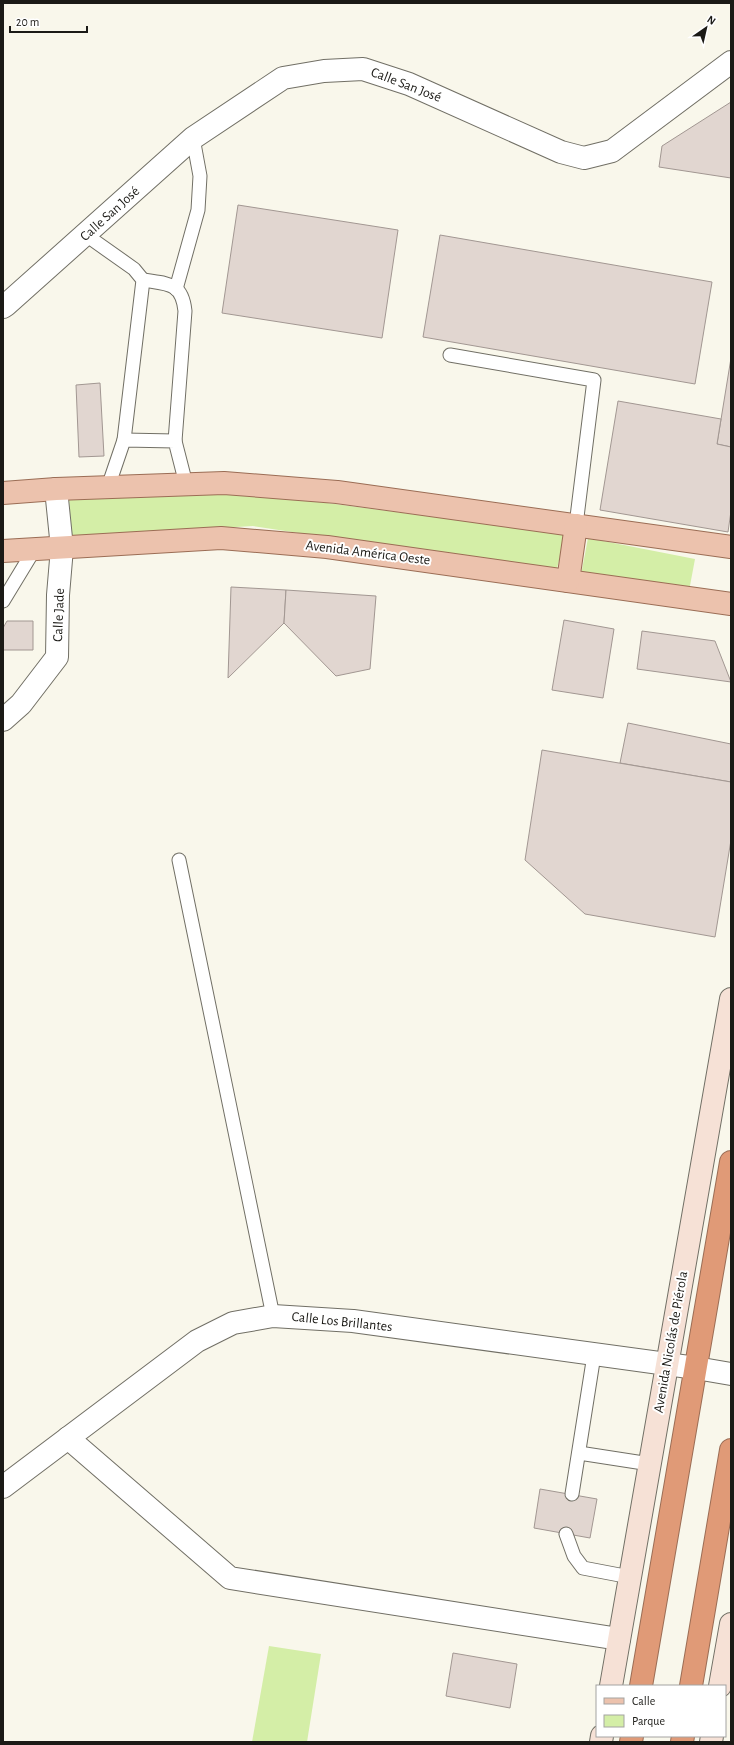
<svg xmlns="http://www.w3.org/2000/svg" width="734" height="1745" font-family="'Alegreya Sans',sans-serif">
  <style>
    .green { fill: #d4eea7 }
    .building { fill: #e1d6d0; stroke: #a29792 }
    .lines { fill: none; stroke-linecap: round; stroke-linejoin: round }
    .lane-casing { stroke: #716f65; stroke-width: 15 }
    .street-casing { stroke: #716f65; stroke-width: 24 }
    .secondary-casing { stroke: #716f65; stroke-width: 24 }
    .primary-casing { stroke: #9b6d55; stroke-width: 24 }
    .highway-casing { stroke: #9b6d55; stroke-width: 24 }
    .lane { stroke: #fff; stroke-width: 13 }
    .street { stroke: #fff; stroke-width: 22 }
    .secondary { stroke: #f6e1d6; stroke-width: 22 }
    .primary { stroke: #ecc2ad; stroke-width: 22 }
    .highway { stroke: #e09a77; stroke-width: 22 }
    .labels { text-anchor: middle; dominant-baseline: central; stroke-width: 4; stroke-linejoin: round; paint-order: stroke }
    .street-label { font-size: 14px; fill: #1b1a16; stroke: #fff }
  </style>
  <rect width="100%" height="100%" fill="#f9f7eb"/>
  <g class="green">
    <polygon points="242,492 566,534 556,572 253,526 71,537 69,497"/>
    <polygon points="588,538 695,559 689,591 581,575"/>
    <polygon points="269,1646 321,1654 307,1742 252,1742"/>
  </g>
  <g class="building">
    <polygon points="731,102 731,178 659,167 662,146"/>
    <polygon points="238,205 398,230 382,338 222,313"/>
    <polygon points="440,235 712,282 695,384 423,337"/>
    <polygon points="731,358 731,447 717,444"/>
    <polygon points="100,383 104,456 79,457 76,385"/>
    <polygon points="618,401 721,419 717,444 731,447 731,511 728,532 600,510"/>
    <polygon points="231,587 286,590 284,623 228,678"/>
    <polygon points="286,590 376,596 370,669 336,676 284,623"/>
    <polygon points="564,620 614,629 603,698 552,690"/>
    <polygon points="7,621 33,621 33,650 3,650 3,628"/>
    <polygon points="642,631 715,641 731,682 637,669"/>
    <polygon points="628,723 731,744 731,782 620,763"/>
    <polygon points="542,750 731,782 731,840 715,937 585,914 525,860"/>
    <polygon points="540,1489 597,1499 590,1538 534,1528"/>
    <polygon points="453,1653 517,1664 510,1708 446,1696"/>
  </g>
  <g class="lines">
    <g class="lane-casing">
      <g id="lane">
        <polyline points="86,235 134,269 143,280 124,440"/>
        <path d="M143 280C168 284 182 282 185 311L175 441"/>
        <polyline points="176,289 198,210 200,176 193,138"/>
        <polyline points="450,355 594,380 576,525"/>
        <polyline points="108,487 124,440 175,441 186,484"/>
        <polyline points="3,601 34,550"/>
        <polyline points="179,860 273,1316"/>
        <polyline points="579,1453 650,1464"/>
        <polyline points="572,1494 594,1355"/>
        <polyline points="566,1534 574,1556 583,1568 630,1577"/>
      </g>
    </g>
    <g class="street-casing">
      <g id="street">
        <polyline points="3,307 6,305 193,138 283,78 324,71 363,69 409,84 561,152 584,158 612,151 731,62"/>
        <polyline points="3,720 21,704 57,657 58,595 62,548 56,489"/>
        <polyline points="68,1438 230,1578 619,1639"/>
        <polyline points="3,1487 197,1341 233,1323 273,1316 353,1321 696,1368 731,1374"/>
      </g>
    </g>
    <g class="secondary-casing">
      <g id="secondary">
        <polyline points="611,1686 731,999"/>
        <polyline points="720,1686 731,1624"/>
        <polyline points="601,1742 602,1736"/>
        <polyline points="711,1742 712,1736"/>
      </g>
    </g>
    <g class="primary-casing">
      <g id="primary">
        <polyline points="3,493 56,489 224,483 337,492 731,547"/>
        <polyline points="3,551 221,538 327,547 731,604"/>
        <polyline points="568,581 576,525"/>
      </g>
    </g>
    <g class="highway-casing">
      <g id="highway">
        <polyline points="641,1686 731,1162"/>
        <polyline points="691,1686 731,1450"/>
        <polyline points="631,1742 632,1736"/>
        <polyline points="682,1742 683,1736"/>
      </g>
    </g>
    <use href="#lane" class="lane"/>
    <use href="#street" class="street"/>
    <use href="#secondary" class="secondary"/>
    <use href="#primary" class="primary"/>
    <use href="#highway" class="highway"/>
  </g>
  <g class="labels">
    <g class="street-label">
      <text transform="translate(406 85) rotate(21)">Calle San José</text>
      <text transform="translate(110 214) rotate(-42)">Calle San José</text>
      <text transform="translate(368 553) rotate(7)">Avenida América Oeste</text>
      <text transform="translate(59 615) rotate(-88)">Calle Jade</text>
      <text transform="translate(342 1322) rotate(6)">Calle Los Brillantes</text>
      <text transform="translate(671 1342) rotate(-80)">Avenida Nicolás de Piérola</text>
    </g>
  </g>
  <rect width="734" height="1745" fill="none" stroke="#1b1a16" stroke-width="8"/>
  <rect x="596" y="1685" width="130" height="52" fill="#ffffff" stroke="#a4a3a2"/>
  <rect x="604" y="1698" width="20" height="6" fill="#ecc2ad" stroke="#a4a3a2"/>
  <text x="632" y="1705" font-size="12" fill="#1b1a16">Calle</text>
  <rect x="604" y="1715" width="20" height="12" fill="#d4eea7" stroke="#a4a3a2"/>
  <text x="632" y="1725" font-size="12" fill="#1b1a16">Parque</text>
  <g transform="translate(706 28) rotate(34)" stroke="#ffffff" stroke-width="3" paint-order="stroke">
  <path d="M0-3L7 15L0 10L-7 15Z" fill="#1b1a16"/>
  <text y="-6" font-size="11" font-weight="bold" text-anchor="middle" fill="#1b1a16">N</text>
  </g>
  <path d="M10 26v6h77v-6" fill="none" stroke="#1b1a16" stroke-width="2"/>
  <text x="16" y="26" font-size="12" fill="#1b1a16" stroke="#ffffff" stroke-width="3" paint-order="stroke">20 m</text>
</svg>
